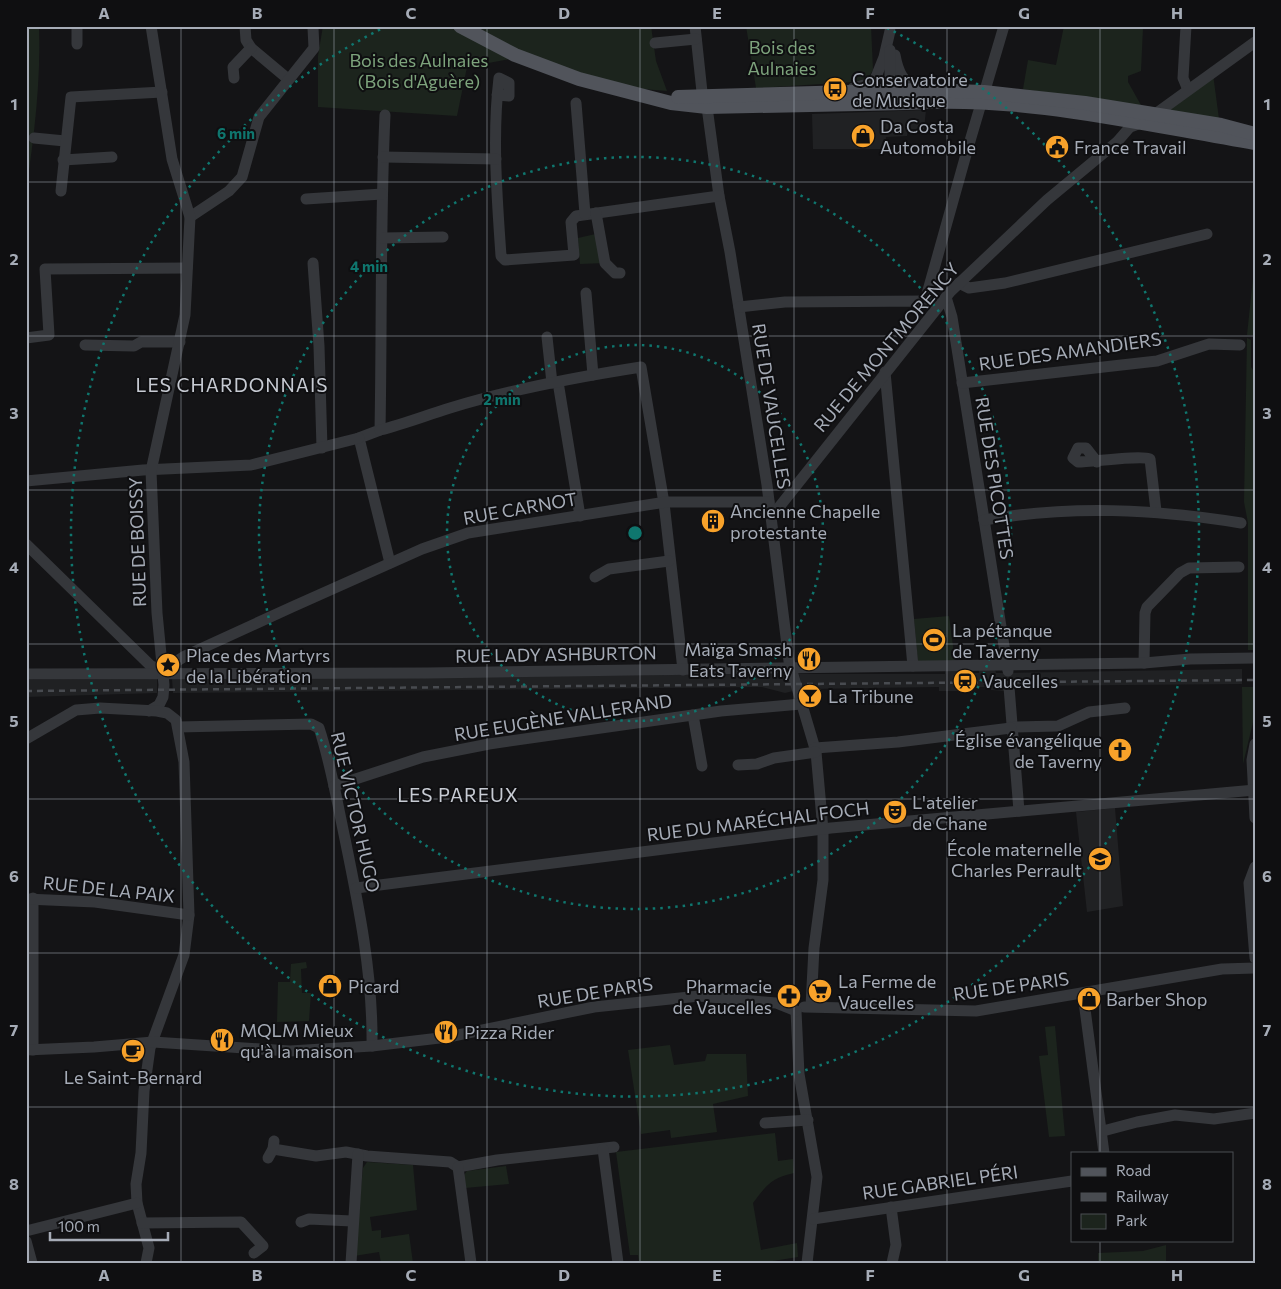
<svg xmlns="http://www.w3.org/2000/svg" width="1281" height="1289" font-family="Commissioner,sans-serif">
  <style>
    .built { fill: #202123 }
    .green { fill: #1c241d }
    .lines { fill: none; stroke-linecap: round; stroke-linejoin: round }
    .minor { stroke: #35373b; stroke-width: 11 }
    .major { stroke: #51545b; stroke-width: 14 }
    .rail { stroke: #484b50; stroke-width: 2.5; stroke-dasharray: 6 5; stroke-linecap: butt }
    .grid { fill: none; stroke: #a6acb7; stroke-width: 1; stroke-opacity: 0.55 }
    .ring { fill: none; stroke: #0f766e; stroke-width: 2.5; stroke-dasharray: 2.5 5 }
    .labels { text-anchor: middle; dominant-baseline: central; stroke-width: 4; stroke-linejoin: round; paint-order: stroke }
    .park-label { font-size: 18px; fill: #7da37c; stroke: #0f0f11 }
    .poi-label { font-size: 18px; fill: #a6acb7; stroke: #0f0f11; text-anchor: start }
    .street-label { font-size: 18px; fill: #a6acb7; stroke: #0f0f11 }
    .neighbourhood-label { font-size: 19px; letter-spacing: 1px; fill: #c7cbd3; stroke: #0f0f11 }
    .centre { fill: #0f766e; stroke: #0f0f11; stroke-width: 2.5 }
    .ring-label { font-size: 15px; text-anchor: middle; font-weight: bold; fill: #0f766e; stroke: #0f0f11; stroke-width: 4; stroke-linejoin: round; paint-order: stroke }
    .neatline { fill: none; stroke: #a6acb7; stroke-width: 2 }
    .grid-label { font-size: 16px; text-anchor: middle; font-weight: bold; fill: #a6acb7 }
  </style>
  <rect width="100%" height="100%" fill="#141416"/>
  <g class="built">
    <polygon points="926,110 924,129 908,129 907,136 886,137 885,149 813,149 812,114"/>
    <polygon points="945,669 960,669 960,673 979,673 979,670 995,669 996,673 1242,669 1242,684 1016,686 1005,687 1005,691 991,690 991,687 966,687 965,691 939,691 939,687 805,689 802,688 799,674 945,674"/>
    <polygon points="787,674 793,691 785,693 762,687 173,693 172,679"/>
    <polygon points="157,679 157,693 26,697 26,680"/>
    <polygon points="1115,808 1123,906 1087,912 1076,812"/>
  </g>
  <g class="green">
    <path d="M26 26H39C41 82 34 136 26 191Z"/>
    <polygon points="323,26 651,26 656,61 667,91 618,87 526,56 467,67 457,116 318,107 318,56"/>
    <polygon points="746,26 871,26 873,70 868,78 853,82 756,88"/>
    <polygon points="1064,26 1159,26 1143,28 1141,71 1128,76 1128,82 1142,107 1023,89 1028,60 1056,65"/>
    <polygon points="1213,74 1219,119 1168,110"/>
    <polygon points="600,233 605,263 580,264 578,238"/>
    <polygon points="1255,259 1253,335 1247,335"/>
    <polygon points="1247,338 1251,340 1251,367 1255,373 1255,650 1248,650 1248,523 1244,502"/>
    <polygon points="949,616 955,661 918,663 914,619"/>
    <polygon points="1242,687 1255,687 1255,714 1243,764"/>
    <polygon points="306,962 307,968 301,969 302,993 311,993 309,1021 277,1022 278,982 290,982 291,964"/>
    <polygon points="1055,1026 1065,1136 1049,1137 1039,1056 1048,1055 1045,1027"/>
    <polygon points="670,1045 674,1065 705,1061 707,1054 746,1054 748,1096 713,1104 717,1132 671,1138 670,1130 641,1134 628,1050"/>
    <path d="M775 1133 778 1161 793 1159 794 1173C772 1178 767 1184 753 1203L761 1250 797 1243 798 1257 760 1263H639L638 1255H630L616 1152Z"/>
    <polygon points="367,1162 413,1165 417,1210 370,1217 372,1231 381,1230 381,1238 409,1234 413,1263 381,1263 379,1252 354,1256 363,1168"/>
    <polygon points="506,1166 509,1184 465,1188 464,1175 467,1171"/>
    <polygon points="1166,1245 1166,1263 1098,1263 1098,1253 1143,1251"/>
  </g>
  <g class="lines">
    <g class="minor">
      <polyline points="77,26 77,44"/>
      <polyline points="245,26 246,40 251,48 288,79"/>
      <polyline points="695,26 702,92 707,107 719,196 730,252 767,485 789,661 816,752 823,830 823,880 814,948 811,1006"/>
      <polyline points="1186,26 1183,78 1188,90"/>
      <polyline points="655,43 696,39"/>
      <path d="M895 55C898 72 903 83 920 90"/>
      <polyline points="234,78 233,67 251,48"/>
      <polyline points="853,88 874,82 884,57 890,31"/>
      <path d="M497 95 509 96V83L499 78C492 136 497 197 501 256L505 260 574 255 571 222 576 216 719 196"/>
      <polyline points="890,99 890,50"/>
      <polyline points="576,103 585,214"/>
      <path d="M385 115C380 220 382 325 380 430L359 438 390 563"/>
      <polyline points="1154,115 1255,42"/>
      <polyline points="34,138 65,141"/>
      <polyline points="383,157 496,159"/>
      <polyline points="63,160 112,157"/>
      <polyline points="61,191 71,97 162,92"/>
      <polyline points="306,199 382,194"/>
      <polyline points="596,213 605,263 615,273 620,273"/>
      <polyline points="190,217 229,191 242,177 259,117 314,48 313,28"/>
      <polyline points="383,238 443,237"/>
      <polyline points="313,263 319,346 322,448"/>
      <polyline points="959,283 969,288 1005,283 1207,234"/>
      <polyline points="586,293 593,375"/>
      <polyline points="946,297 952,317 1008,671"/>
      <polyline points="925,301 967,151 1004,26"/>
      <polyline points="739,307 785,302 925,301 932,304"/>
      <polyline points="547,337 552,383"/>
      <polyline points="26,338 49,335 45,269 187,268"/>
      <polyline points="85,345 134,346 141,342 180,342"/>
      <polyline points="885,372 913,666"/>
      <polyline points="558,382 580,516"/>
      <polyline points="962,383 1157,361 1209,344 1240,345"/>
      <path d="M380 430C404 424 427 415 450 408 512 389 577 377 641 367L664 503 683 670"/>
      <path d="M1097 462 1086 448H1078L1073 458 1078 462C1092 462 1141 455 1150 459L1156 511"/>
      <polyline points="26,481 143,470 251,465 359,438"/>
      <polyline points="772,516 950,292 1047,200 1117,142 1130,127 1138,124"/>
      <path d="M984 520C1072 505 1153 509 1241 523"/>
      <polyline points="26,544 151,666 163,670"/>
      <polyline points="595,577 609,569 669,561"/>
      <polyline points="1144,663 1145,613 1147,607 1180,573 1189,568 1239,567"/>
      <polyline points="163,670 185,656 292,607 422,549 468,533 666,502 769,502"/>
      <polyline points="26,674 427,673 1144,663 1190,659 1255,658"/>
      <polyline points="1009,687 1019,811"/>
      <polyline points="149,711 159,705 163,697 164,685 157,613 151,471 185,315 190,217 172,159 151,26"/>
      <polyline points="693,715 702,766"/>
      <path d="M178 727 311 724 319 728C331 764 337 802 345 839 359 907 373 976 372 1046"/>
      <polyline points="1011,727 1058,726 1089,712 1125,708"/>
      <polyline points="26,739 76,710 100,708 157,711 167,713 176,720 184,762 189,915 184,955 150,1048 144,1091 141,1153 136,1184 137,1203 149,1248 146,1263"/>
      <polyline points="1255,744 1252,760 1255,818"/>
      <polyline points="815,748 898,742 1011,728"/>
      <polyline points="738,765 757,764 774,758 816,752"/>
      <polyline points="334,786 423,757 489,744 721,711 801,704"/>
      <polyline points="1255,867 1249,883 1255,958"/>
      <polyline points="356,888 831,828 1255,790"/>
      <polyline points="33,898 33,1050"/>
      <polyline points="26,899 95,902 189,915"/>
      <polyline points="1083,994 1104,1153"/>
      <polyline points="804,1007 976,1011 1222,969 1255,968"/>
      <polyline points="796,1011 799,1074 817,1177 807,1263"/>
      <polyline points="26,1050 94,1047 153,1042 290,1051 372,1046 448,1037 594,1007 699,996 776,1003 796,1011"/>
      <polyline points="765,1123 808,1120"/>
      <polyline points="1103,1131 1137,1122 1175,1115 1214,1119 1255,1113"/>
      <polyline points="273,1149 316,1156 346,1152 367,1156 450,1162 458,1167 497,1160 614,1147"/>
      <polyline points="603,1149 618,1263"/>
      <polyline points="268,1158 273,1149 274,1141"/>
      <polyline points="458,1167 471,1263"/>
      <polyline points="891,1207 896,1245 892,1263"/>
      <polyline points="813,1219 1072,1181"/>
      <polyline points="301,1222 309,1219 352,1221"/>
      <polyline points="142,1223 241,1222 263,1246 254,1253"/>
      <polyline points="26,1231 137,1203"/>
      <polyline points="26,1241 32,1263"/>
      <polyline points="351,1263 358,1154"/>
    </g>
    <g class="major">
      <path d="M460 26 515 55 579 79 671 103 707 107 907 103C1024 95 1140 124 1255 143"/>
      <polyline points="678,97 922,90 984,92 1085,103 1221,125 1255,134"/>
    </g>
    <polyline class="rail" points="26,691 1255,680"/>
  </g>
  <path class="grid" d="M181 26V1263M334 26V1263M487 26V1263M640 26V1263M794 26V1263M947 26V1263M1100 26V1153M26 182H1255M26 336H1255M26 490H1255M26 644H1255M26 799H1255M26 953H1255M26 1107H1255M1100 1240V1263"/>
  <g class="ring">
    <circle cx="635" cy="533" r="188"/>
    <circle cx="635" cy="533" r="376"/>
    <path d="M887 28A564 564 0 1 1 383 28"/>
  </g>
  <defs>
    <g id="bus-disc" transform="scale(1.25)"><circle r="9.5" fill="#f8a22a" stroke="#0f0f11"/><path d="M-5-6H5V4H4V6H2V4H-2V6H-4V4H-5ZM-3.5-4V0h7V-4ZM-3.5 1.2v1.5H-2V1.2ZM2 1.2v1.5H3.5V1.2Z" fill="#111"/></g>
    <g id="shop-disc" transform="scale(1.25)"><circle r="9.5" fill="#f8a22a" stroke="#0f0f11"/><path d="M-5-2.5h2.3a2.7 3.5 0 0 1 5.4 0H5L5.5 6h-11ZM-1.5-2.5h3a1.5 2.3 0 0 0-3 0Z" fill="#111"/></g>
    <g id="civic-disc" transform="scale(1.25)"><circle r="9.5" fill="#f8a22a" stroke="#0f0f11"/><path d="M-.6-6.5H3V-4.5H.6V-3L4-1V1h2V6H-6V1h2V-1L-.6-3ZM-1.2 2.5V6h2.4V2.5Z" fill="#111"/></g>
    <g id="building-disc" transform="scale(1.25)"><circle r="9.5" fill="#f8a22a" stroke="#0f0f11"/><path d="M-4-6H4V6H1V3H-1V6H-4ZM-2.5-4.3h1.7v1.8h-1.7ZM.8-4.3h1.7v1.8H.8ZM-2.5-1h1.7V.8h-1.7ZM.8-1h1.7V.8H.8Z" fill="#111"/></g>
    <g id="stadium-disc" transform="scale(1.25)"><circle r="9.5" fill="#f8a22a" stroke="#0f0f11"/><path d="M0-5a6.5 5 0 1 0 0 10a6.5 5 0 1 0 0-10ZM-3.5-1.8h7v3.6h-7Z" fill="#111"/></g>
    <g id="restaurant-disc" transform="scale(1.25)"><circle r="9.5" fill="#f8a22a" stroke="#0f0f11"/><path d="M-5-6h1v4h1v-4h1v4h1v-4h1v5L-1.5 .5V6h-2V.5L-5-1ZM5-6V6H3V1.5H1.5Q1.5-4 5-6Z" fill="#111"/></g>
    <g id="sight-disc" transform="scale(1.25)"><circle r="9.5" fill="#f8a22a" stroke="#0f0f11"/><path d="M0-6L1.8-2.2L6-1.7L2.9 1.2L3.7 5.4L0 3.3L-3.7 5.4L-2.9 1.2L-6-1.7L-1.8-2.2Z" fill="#111"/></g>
    <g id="station-disc" transform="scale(1.25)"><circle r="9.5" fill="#f8a22a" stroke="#0f0f11"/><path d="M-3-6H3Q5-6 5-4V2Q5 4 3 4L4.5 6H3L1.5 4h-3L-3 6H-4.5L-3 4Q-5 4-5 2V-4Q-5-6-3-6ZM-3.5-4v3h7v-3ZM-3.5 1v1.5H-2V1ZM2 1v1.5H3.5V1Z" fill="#111"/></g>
    <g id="bar-disc" transform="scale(1.25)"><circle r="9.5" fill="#f8a22a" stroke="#0f0f11"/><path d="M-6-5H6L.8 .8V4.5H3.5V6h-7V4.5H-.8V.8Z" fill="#111"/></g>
    <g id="church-disc" transform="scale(1.25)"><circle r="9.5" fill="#f8a22a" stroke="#0f0f11"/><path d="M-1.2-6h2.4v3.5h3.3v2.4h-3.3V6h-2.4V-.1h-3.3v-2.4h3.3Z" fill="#111"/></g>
    <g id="theatre-disc" transform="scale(1.25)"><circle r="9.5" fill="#f8a22a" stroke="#0f0f11"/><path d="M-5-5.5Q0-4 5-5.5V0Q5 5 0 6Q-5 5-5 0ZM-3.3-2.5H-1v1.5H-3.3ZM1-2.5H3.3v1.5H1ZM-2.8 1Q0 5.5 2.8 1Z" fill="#111"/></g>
    <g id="school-disc" transform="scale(1.25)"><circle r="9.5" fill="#f8a22a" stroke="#0f0f11"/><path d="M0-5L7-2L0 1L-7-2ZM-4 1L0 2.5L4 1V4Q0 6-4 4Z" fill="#111"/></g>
    <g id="supermarket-disc" transform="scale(1.25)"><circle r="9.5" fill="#f8a22a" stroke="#0f0f11"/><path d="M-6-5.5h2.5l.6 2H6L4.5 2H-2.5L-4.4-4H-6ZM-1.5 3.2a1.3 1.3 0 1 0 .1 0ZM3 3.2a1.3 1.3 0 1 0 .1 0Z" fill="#111"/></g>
    <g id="pharmacy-disc" transform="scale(1.25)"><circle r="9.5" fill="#f8a22a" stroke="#0f0f11"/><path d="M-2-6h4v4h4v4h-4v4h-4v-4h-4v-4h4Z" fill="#111"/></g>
    <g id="cafe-disc" transform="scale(1.25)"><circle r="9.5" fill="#f8a22a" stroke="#0f0f11"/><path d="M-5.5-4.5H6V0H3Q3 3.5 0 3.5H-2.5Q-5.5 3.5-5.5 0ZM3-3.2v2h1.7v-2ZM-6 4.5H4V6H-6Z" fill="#111"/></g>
  </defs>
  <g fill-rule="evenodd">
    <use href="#bus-disc" x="835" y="89"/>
    <use href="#shop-disc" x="863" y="136"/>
    <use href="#civic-disc" x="1057" y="147"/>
    <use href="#building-disc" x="713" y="521"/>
    <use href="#stadium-disc" x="934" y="640"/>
    <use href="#restaurant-disc" x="809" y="659"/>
    <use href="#sight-disc" x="168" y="665"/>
    <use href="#station-disc" x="965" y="681"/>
    <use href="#bar-disc" x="810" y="696"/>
    <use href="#church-disc" x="1120" y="750"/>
    <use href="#theatre-disc" x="895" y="812"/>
    <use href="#school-disc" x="1100" y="859"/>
    <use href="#shop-disc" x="330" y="986"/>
    <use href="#supermarket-disc" x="820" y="991"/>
    <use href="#pharmacy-disc" x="789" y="996"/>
    <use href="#shop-disc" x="1089" y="999"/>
    <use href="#restaurant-disc" x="446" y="1032"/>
    <use href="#restaurant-disc" x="222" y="1040"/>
    <use href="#cafe-disc" x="133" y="1051"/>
  </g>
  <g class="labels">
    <g class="park-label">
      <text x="782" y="47">Bois des<tspan x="782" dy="21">Aulnaies</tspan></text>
      <text x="419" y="60">Bois des Aulnaies<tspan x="419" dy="21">(Bois d'Aguère)</tspan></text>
    </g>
    <g class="poi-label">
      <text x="852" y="79">Conservatoire<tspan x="852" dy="21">de Musique</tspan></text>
      <text x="880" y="126">Da Costa<tspan x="880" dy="21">Automobile</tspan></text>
      <text x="1074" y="147">France Travail</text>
      <text x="730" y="511">Ancienne Chapelle<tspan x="730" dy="21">protestante</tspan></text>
      <text x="952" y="630">La pétanque<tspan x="952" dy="21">de Taverny</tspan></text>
      <text x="792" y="649" text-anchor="end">Maïga Smash<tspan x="792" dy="21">Eats Taverny</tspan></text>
      <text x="186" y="655">Place des Martyrs<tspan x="186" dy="21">de la Libération</tspan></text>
      <text x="982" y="681">Vaucelles</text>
      <text x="828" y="696">La Tribune</text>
      <text x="1102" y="740" text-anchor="end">Église évangélique<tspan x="1102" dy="21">de Taverny</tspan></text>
      <text x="912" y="802">L'atelier<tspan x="912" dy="21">de Chane</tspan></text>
      <text x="1082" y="849" text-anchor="end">École maternelle<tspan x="1082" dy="21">Charles Perrault</tspan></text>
      <text x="838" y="981">La Ferme de<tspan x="838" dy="21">Vaucelles</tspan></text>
      <text x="348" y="986">Picard</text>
      <text x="772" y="986" text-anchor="end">Pharmacie<tspan x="772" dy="21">de Vaucelles</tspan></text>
      <text x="1106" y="999">Barber Shop</text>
      <text x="240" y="1030">MQLM Mieux<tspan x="240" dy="21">qu'à la maison</tspan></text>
      <text x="464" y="1032">Pizza Rider</text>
      <text x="133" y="1077" text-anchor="middle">Le Saint-Bernard</text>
    </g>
    <g class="street-label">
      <text transform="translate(886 347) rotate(-50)">RUE DE MONTMORENCY</text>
      <text transform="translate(1070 351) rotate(-8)">RUE DES AMANDIERS</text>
      <text transform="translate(772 406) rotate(81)">RUE DE VAUCELLES</text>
      <text transform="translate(995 478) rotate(81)">RUE DES PICOTTES</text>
      <text transform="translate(520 508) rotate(-10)">RUE CARNOT</text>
      <text transform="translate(137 542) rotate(-92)">RUE DE BOISSY</text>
      <text transform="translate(556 654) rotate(-1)">RUE LADY ASHBURTON</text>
      <text transform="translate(563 717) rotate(-9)">RUE EUGÈNE VALLERAND</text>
      <text transform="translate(356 812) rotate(77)">RUE VICTOR HUGO</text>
      <text transform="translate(758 821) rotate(-7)">RUE DU MARÉCHAL FOCH</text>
      <text transform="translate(109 889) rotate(6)">RUE DE LA PAIX</text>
      <text transform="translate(1011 986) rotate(-8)">RUE DE PARIS</text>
      <text transform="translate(595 992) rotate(-9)">RUE DE PARIS</text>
      <text transform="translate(940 1182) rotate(-8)">RUE GABRIEL PÉRI</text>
    </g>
    <g class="neighbourhood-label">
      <text x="232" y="384">LES CHARDONNAIS</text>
      <text x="458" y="794">LES PAREUX</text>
    </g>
  </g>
  <circle cx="635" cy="533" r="8" class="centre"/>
  <g class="ring-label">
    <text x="236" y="139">6 min</text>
    <text x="369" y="272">4 min</text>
    <text x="502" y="405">2 min</text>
  </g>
  <rect width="1281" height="1289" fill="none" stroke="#0f0f11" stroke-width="55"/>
  <rect x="1071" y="1152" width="162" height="90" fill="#0f0f11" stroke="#4b4e53"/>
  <rect x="1081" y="1168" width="25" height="8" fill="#51545b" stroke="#4b4e53"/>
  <text x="1116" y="1176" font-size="15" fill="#a6acb7">Road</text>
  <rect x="1081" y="1193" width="25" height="8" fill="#484b50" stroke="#4b4e53"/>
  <text x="1116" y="1202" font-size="15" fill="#a6acb7">Railway</text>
  <rect x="1081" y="1214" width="25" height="15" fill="#1c241d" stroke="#4b4e53"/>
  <text x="1116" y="1226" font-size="15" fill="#a6acb7">Park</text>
  <path d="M50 1232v8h118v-8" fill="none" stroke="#a6acb7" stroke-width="2.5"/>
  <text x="58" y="1232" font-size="15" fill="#a6acb7" stroke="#0f0f11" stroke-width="4" paint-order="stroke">100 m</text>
  <rect x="28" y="28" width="1226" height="1234" class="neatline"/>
  <g class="grid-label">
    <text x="104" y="19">A</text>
    <text x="257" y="19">B</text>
    <text x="411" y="19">C</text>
    <text x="564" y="19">D</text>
    <text x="717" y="19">E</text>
    <text x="870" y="19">F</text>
    <text x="1024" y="19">G</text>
    <text x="1177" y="19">H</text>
    <text x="14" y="110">1</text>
    <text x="1267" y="110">1</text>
    <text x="14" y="265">2</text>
    <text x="1267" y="265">2</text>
    <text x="14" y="419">3</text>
    <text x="1267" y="419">3</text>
    <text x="14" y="573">4</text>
    <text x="1267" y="573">4</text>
    <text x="14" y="727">5</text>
    <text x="1267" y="727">5</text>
    <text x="14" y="882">6</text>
    <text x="1267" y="882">6</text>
    <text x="14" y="1036">7</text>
    <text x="1267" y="1036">7</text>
    <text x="14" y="1190">8</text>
    <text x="1267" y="1190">8</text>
    <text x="104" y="1281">A</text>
    <text x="257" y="1281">B</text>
    <text x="411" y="1281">C</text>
    <text x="564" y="1281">D</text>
    <text x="717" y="1281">E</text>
    <text x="870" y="1281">F</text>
    <text x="1024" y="1281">G</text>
    <text x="1177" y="1281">H</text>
  </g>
</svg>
